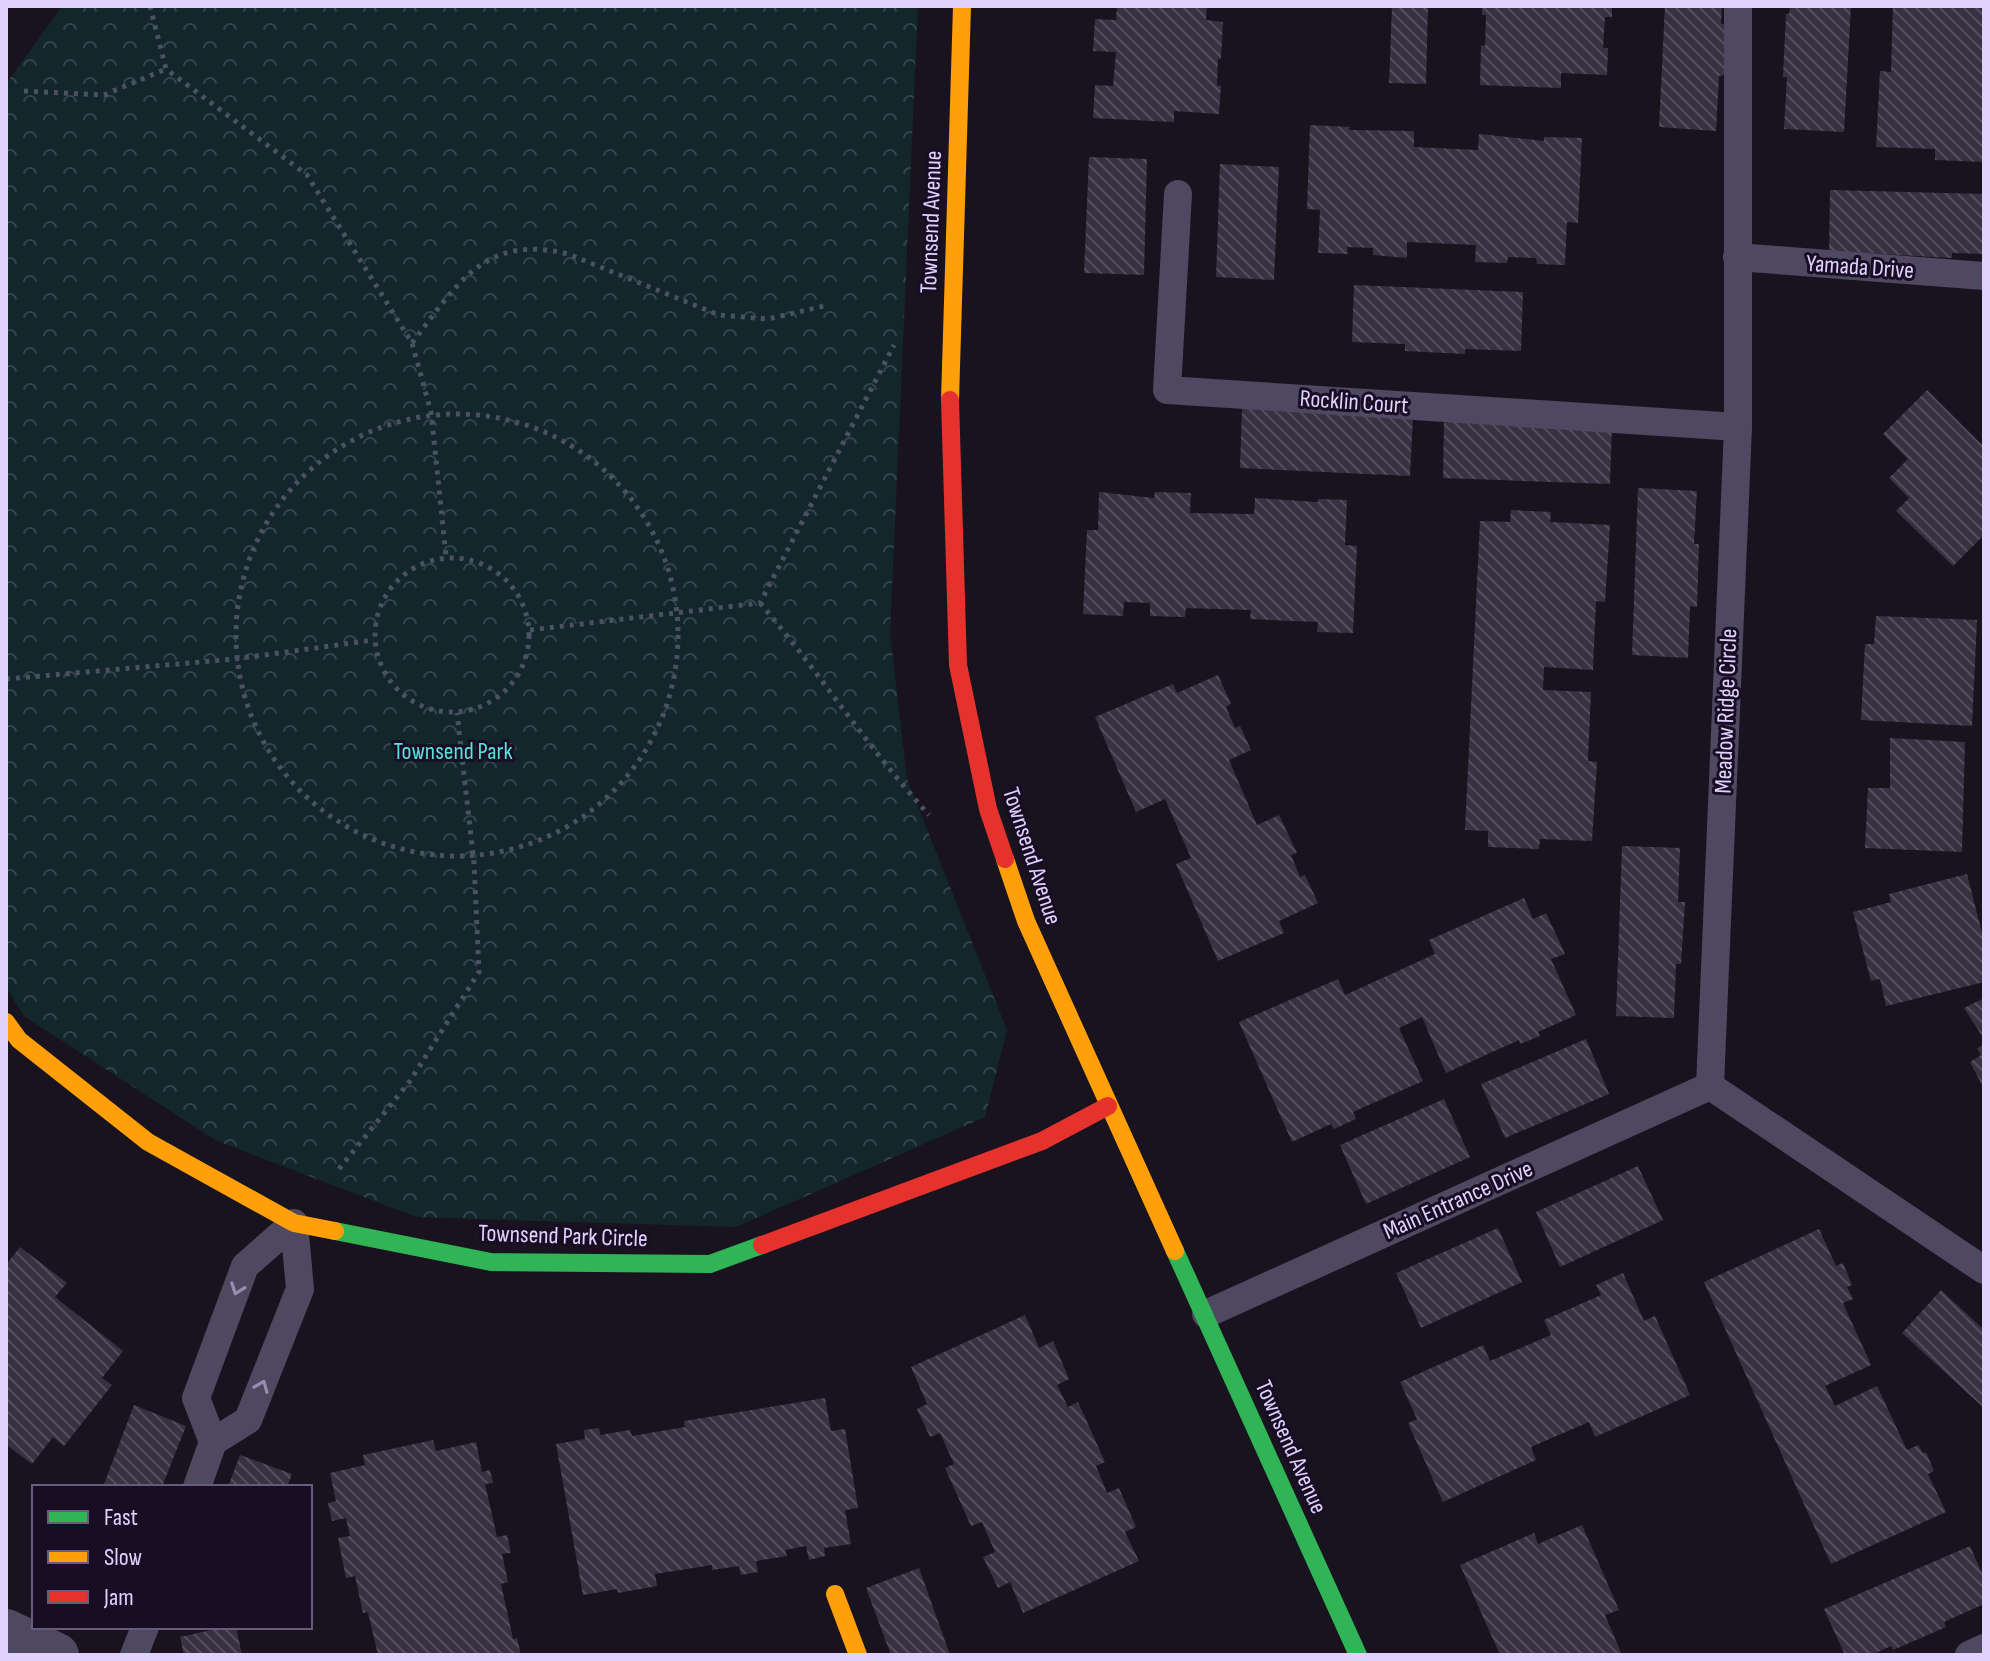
<svg xmlns="http://www.w3.org/2000/svg" width="1990" height="1661" font-family="'Sofia Sans Condensed',sans-serif">
  <style>
    .park { fill: url(#park-crowns) }
    .building { fill: url(#building-back-hatch) }
    .lines { fill: none; stroke-linecap: round; stroke-linejoin: round }
    .path { stroke: #4a5162; stroke-width: 5; stroke-dasharray: 4 6; stroke-linecap: butt }
    .lane { stroke: #4e4860; stroke-width: 28 }
    .street { stroke: #4e4860; stroke-width: 44 }
    .fast { stroke: #30b455; stroke-width: 18 }
    .slow { stroke: #ff9f0a; stroke-width: 18 }
    .jam { stroke: #e5322d; stroke-width: 18 }
    .oneway { stroke: #988cb0 }
    .labels { text-anchor: middle; dominant-baseline: central; stroke-width: 6; stroke-linejoin: round; paint-order: stroke }
    .street-label { font-size: 24px; fill: #e1d1ff; stroke: #170e24 }
    .park-label { font-size: 24px; fill: #5be1dd; stroke: #170e24 }
  </style>
  <defs>
    <pattern id="park-crowns" width="20" height="18" patternUnits="userSpaceOnUse" patternTransform="scale(2)"><rect width="20" height="18" fill="#12262c"/><path d="M2 6a3 3 0 1 1 6 0M12 15a3 3 0 1 1 6 0" fill="none" stroke="#34444c"/></pattern>
    <pattern id="building-back-hatch" width="6" height="6" patternUnits="userSpaceOnUse" patternTransform="scale(2)"><rect width="6" height="6" fill="#383142"/><path d="M-1 5l2 2M0 0l6 6M5-1l2 2" fill="none" stroke="#544e5e"/></pattern>
  </defs>
  <rect width="100%" height="100%" fill="#18131f"/>
  <polygon class="park" points="62,6 918,6 890,634 907,779 1007,1030 985,1117 736,1227 416,1217 215,1140 24,1016 6,987 6,84"/>
  <g class="building">
    <polygon points="1117,6 1207,6 1206,20 1223,22 1221,59 1218,59 1217,86 1221,85 1219,114 1174,111 1174,122 1093,118 1095,85 1113,86 1116,52 1093,51 1095,19 1116,20"/>
    <polygon points="1392,6 1428,6 1426,84 1389,83"/>
    <polygon points="1482,6 1612,6 1612,17 1605,17 1603,48 1608,48 1607,75 1561,73 1561,88 1480,85 1481,45 1485,46 1486,15 1482,15"/>
    <polygon points="1665,6 1722,6 1721,24 1728,24 1725,75 1719,76 1716,131 1659,127"/>
    <polygon points="1790,6 1851,6 1844,132 1784,129 1787,77 1783,77 1786,14 1789,14"/>
    <polygon points="1893,6 1984,6 1984,162 1935,160 1935,149 1876,147 1880,71 1891,72"/>
    <polygon points="1310,125 1350,127 1349,130 1414,131 1414,147 1478,150 1479,134 1544,141 1544,137 1582,138 1578,223 1567,222 1565,265 1537,264 1536,258 1508,257 1507,263 1475,262 1476,245 1407,242 1407,258 1373,255 1373,248 1347,247 1348,254 1318,253 1320,210 1307,209"/>
    <polygon points="1089,157 1147,159 1144,275 1084,273"/>
    <polygon points="1220,164 1279,167 1274,280 1216,277"/>
    <polygon points="1830,190 1984,194 1984,254 1952,253 1952,258 1829,251"/>
    <polygon points="1354,285 1523,292 1521,351 1465,349 1465,354 1405,351 1405,344 1352,342"/>
    <polygon points="1927,390 1984,447 1984,535 1953,566 1896,511 1909,498 1889,478 1908,459 1883,434"/>
    <polygon points="1242,408 1413,416 1410,476 1240,468"/>
    <polygon points="1444,420 1612,426 1610,484 1443,478"/>
    <polygon points="1638,488 1697,491 1694,544 1699,544 1697,607 1690,606 1688,658 1632,655"/>
    <polygon points="1099,492 1154,498 1155,492 1191,493 1190,513 1254,514 1255,498 1318,502 1318,499 1347,500 1345,545 1357,546 1353,633 1317,632 1318,622 1250,619 1251,610 1186,608 1185,617 1150,616 1150,603 1124,602 1123,616 1083,614 1087,530 1098,530"/>
    <polygon points="1511,510 1551,512 1550,522 1610,525 1605,602 1596,601 1593,670 1544,667 1543,690 1591,692 1588,761 1597,762 1592,841 1540,839 1539,849 1488,847 1488,831 1465,830 1480,521 1510,522"/>
    <polygon points="1876,616 1977,620 1972,726 1861,720 1865,644 1874,644"/>
    <polygon points="1218,675 1231,704 1226,707 1235,728 1240,726 1251,750 1229,760 1257,825 1279,815 1297,853 1291,855 1300,877 1305,875 1318,903 1279,921 1284,933 1218,961 1176,864 1191,858 1165,799 1136,812 1095,717 1173,684 1177,693"/>
    <polygon points="1890,738 1965,742 1962,852 1865,848 1868,788 1890,788"/>
    <polygon points="1622,846 1680,848 1678,902 1685,902 1681,964 1676,964 1674,1018 1616,1016"/>
    <polygon points="1967,874 1984,941 1984,982 1886,1006 1880,979 1871,981 1853,912 1891,902 1889,894"/>
    <polygon points="1524,898 1533,919 1546,913 1565,954 1551,959 1576,1015 1538,1032 1540,1036 1520,1044 1519,1040 1446,1073 1422,1017 1399,1028 1423,1081 1353,1112 1356,1119 1334,1129 1331,1124 1292,1142 1239,1022 1338,979 1345,995 1435,954 1429,940"/>
    <polygon points="1984,998 1984,1039 1964,1008"/>
    <polygon points="1586,1039 1609,1094 1505,1138 1481,1084"/>
    <polygon points="1984,1045 1984,1089 1970,1062 1981,1055 1977,1048"/>
    <polygon points="1444,1099 1470,1157 1366,1204 1340,1145"/>
    <polygon points="1638,1166 1663,1220 1560,1267 1536,1212"/>
    <polygon points="1498,1228 1522,1282 1421,1328 1396,1273"/>
    <polygon points="1819,1229 1836,1266 1843,1263 1852,1285 1847,1287 1853,1299 1843,1303 1871,1365 1825,1386 1835,1406 1877,1386 1907,1450 1918,1445 1923,1453 1926,1452 1934,1471 1928,1474 1946,1512 1831,1564 1704,1282"/>
    <polygon points="20,1247 67,1283 55,1297 123,1351 102,1378 112,1385 64,1446 53,1437 32,1464 8,1446 6,1449 6,1265"/>
    <polygon points="1623,1273 1644,1321 1655,1316 1690,1395 1595,1437 1589,1422 1531,1447 1536,1460 1443,1502 1408,1423 1417,1419 1400,1382 1483,1345 1490,1361 1551,1335 1544,1320 1601,1295 1596,1285"/>
    <polygon points="1941,1290 1982,1328 1984,1327 1984,1408 1902,1333"/>
    <polygon points="1025,1315 1039,1348 1053,1341 1069,1379 1057,1385 1068,1407 1078,1402 1105,1462 1096,1466 1107,1493 1119,1488 1136,1527 1125,1532 1139,1561 1023,1613 1010,1582 998,1588 983,1557 995,1552 982,1522 971,1526 945,1468 954,1464 940,1433 930,1437 917,1409 927,1404 911,1367"/>
    <polygon points="825,1398 831,1431 845,1429 858,1508 845,1510 851,1544 824,1548 825,1556 809,1560 806,1546 785,1550 787,1556 756,1561 758,1572 741,1575 739,1566 712,1570 712,1565 655,1574 657,1586 618,1593 617,1589 583,1595 556,1444 585,1439 584,1430 599,1428 600,1435 630,1430 632,1436 685,1427 684,1421"/>
    <polygon points="134,1405 186,1426 162,1487 103,1487"/>
    <polygon points="433,1440 436,1451 476,1442 482,1472 490,1470 493,1483 485,1484 497,1537 507,1535 511,1553 502,1554 508,1582 501,1584 513,1639 517,1638 521,1655 378,1655 368,1612 363,1613 355,1576 346,1578 338,1538 350,1536 346,1518 332,1521 328,1503 336,1501 330,1473 365,1465 363,1455"/>
    <polygon points="240,1455 292,1474 287,1487 228,1487"/>
    <polygon points="1582,1525 1619,1610 1605,1615 1622,1655 1500,1655 1460,1565 1534,1533 1538,1544"/>
    <polygon points="1970,1546 1984,1578 1984,1604 1944,1622 1946,1627 1893,1650 1891,1646 1871,1655 1845,1655 1824,1609"/>
    <polygon points="919,1568 950,1655 891,1655 866,1588"/>
    <polygon points="225,1627 236,1627 242,1655 184,1655 180,1637"/>
  </g>
  <g class="lines">
    <g class="path">
      <polyline points="150,6 166,69 307,175 412,343 431,412 446,556"/>
      <polyline points="24,91 104,95 166,69"/>
      <path d="M412 343C457 285 484 233 568 254L719 315 768 319 824 306"/>
      <circle cx="457" cy="635" r="221"/>
      <circle cx="452" cy="635" r="77"/>
      <path d="M760 603C819 672 868 748 929 815"/>
      <polyline points="530,630 760,603 894,345"/>
      <polyline points="6,679 235,659 374,640"/>
      <polyline points="339,1169 410,1081 479,972 474,863 457,713"/>
    </g>
    <g class="lane">
      <polyline points="1738,6 1738,427 1710,1086 1984,1270"/>
      <polyline points="1178,194 1167,390 1738,427"/>
      <polyline points="1737,257 1984,276"/>
      <polyline points="1206,1314 1710,1086"/>
      <polyline points="197,1487 213,1442 248,1420 300,1289 294,1223 245,1266 196,1398 213,1442"/>
      <polyline points="134,1655 145,1627"/>
      <polyline points="1969,1655 1984,1648"/>
    </g>
    <polyline class="street" points="6,1631 57,1655"/>
    <g class="fast">
      <polyline points="335,1231 491,1262 710,1264 762,1245"/>
      <polyline points="1175,1251 1358,1655"/>
    </g>
    <g class="slow">
      <polyline points="950,400 962,6"/>
      <polyline points="1005,859 1026,921 1175,1251"/>
      <polyline points="6,1022 19,1040 148,1142 294,1223 335,1231"/>
      <polyline points="835,1594 858,1655"/>
    </g>
    <g class="jam">
      <polyline points="950,400 958,665 988,809 1005,859"/>
      <polyline points="762,1245 1042,1141 1108,1106"/>
    </g>
  </g>
  <defs><path id="oneway-chevron" d="M-2-3.5L2.5 0L-2 3.5" fill="none" stroke-width="1.6" stroke-linecap="round" stroke-linejoin="round" transform="scale(2)"/></defs>
  <g class="oneway">
    <use href="#oneway-chevron" transform="translate(237 1289) rotate(110)"/>
    <use href="#oneway-chevron" transform="translate(262 1386) rotate(-68)"/>
  </g>
  <g class="labels">
    <g class="street-label">
      <text transform="translate(931 222) rotate(-88)">Townsend Avenue</text>
      <text transform="translate(1860 267) rotate(4)">Yamada Drive</text>
      <text transform="translate(1354 402) rotate(4)">Rocklin Court</text>
      <text transform="translate(1726 711) rotate(-88)">Meadow Ridge Circle</text>
      <text transform="translate(1032 856) rotate(72)">Townsend Avenue</text>
      <text transform="translate(1458 1200) rotate(-24)">Main Entrance Drive</text>
      <text transform="translate(563 1236) rotate(2)">Townsend Park Circle</text>
      <text transform="translate(1291 1447) rotate(66)">Townsend Avenue</text>
    </g>
    <g class="park-label">
      <text x="453" y="751">Townsend Park</text>
    </g>
  </g>
  <rect width="1990" height="1661" fill="none" stroke="#e1d1ff" stroke-width="16"/>
  <rect x="32" y="1485" width="280" height="144" fill="#170e24" stroke="#685c7c" stroke-width="2"/>
  <rect x="48" y="1511" width="40" height="12" fill="#30b455" stroke="#685c7c" stroke-width="2"/>
  <text x="104" y="1525" font-size="24" fill="#e1d1ff">Fast</text>
  <rect x="48" y="1551" width="40" height="12" fill="#ff9f0a" stroke="#685c7c" stroke-width="2"/>
  <text x="104" y="1565" font-size="24" fill="#e1d1ff">Slow</text>
  <rect x="48" y="1591" width="40" height="12" fill="#e5322d" stroke="#685c7c" stroke-width="2"/>
  <text x="104" y="1605" font-size="24" fill="#e1d1ff">Jam</text>
</svg>
